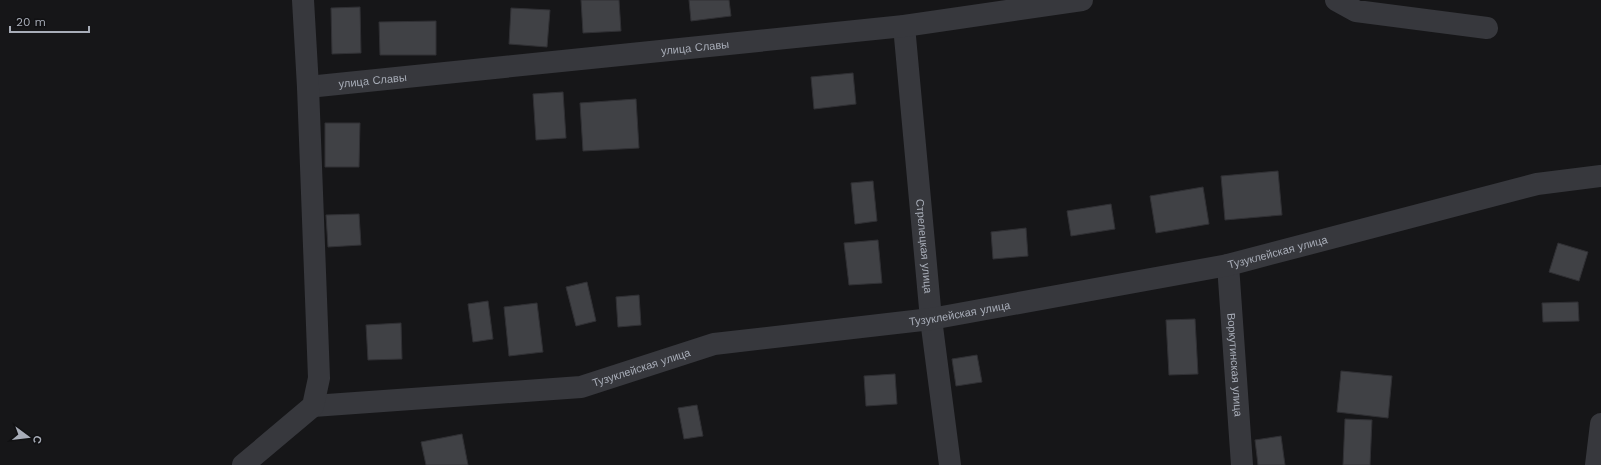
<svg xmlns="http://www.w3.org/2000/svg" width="1601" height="465" font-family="'Work Sans',sans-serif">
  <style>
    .building { fill: #404145; stroke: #303034 }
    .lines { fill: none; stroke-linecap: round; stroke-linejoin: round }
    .minor { stroke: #37383d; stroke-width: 22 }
    .labels { text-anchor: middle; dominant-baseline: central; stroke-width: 3; stroke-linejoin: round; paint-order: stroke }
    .street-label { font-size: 11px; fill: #a8adb8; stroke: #111113 }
  </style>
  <rect width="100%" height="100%" fill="#161618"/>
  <g class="building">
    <polygon points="581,0 619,0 621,31 583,33"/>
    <polygon points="689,0 729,0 731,16 691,21"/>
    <polygon points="360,7 361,53 332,54 331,8"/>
    <polygon points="511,8 550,10 547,47 509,44"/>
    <polygon points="436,21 436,55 380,55 379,22"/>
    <polygon points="853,73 856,104 814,109 811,77"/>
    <polygon points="563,92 566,138 536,140 533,94"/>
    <polygon points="636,99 639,148 583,151 580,103"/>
    <polygon points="325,123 360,123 359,167 325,167"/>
    <polygon points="1278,171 1282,215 1225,220 1221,176"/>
    <polygon points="873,181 877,221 855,224 851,183"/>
    <polygon points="1203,187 1209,224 1156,233 1150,196"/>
    <polygon points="1111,204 1115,229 1071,236 1067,211"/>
    <polygon points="359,214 361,245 328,247 326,215"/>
    <polygon points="1026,228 1028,256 993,259 991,232"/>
    <polygon points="878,240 882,283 849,285 844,243"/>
    <polygon points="1558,243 1588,252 1579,281 1549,272"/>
    <polygon points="587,282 596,321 576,326 566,287"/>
    <polygon points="639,295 641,325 618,327 616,297"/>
    <polygon points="488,301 493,339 473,342 468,304"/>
    <polygon points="1578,302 1579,321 1543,322 1542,303"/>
    <polygon points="537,303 543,352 509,356 504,307"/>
    <polygon points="1195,319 1198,374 1169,375 1166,320"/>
    <polygon points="401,323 402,359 368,360 366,325"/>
    <polygon points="977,355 982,382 956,386 952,359"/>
    <polygon points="1341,371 1392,376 1388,418 1337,412"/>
    <polygon points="895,374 897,404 866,406 864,376"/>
    <polygon points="697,405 703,436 684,439 678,408"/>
    <polygon points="1345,419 1372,420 1370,465 1343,465"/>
    <polygon points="462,434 468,465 426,465 421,442"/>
    <polygon points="1281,436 1285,465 1258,465 1255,440"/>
  </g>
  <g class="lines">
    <g class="minor">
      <polyline points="1336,0 1356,11 1487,28"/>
      <path id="s1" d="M904 26 931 319 950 465"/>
      <path id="s2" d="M308 87 904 26 1082 0"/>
      <path id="s3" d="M1228 265 1242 465"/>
      <path id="s4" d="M313 406 581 387 714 344 931 319 1228 265 1537 184 1601 176"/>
      <polyline points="243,465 313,406 319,378 308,87 303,0"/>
      <polyline points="1596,465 1601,424"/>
    </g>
  </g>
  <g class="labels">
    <g class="street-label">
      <text stroke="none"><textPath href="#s2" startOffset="389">улица Славы</textPath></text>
      <text stroke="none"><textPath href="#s2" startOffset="65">улица Славы</textPath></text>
      <text stroke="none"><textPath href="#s1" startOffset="221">Стрелецкая улица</textPath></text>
      <text stroke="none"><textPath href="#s4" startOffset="980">Тузуклейская улица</textPath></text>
      <text stroke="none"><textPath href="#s4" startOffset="656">Тузуклейская улица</textPath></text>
      <text stroke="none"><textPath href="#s3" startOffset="100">Воркутинская улица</textPath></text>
      <text stroke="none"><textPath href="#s4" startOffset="332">Тузуклейская улица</textPath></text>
    </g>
  </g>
  <g transform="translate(28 437) rotate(105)" stroke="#111113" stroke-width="3" paint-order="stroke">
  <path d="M0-3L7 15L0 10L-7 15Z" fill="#a8adb8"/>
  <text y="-6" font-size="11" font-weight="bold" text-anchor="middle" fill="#a8adb8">С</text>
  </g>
  <path d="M10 26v6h79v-6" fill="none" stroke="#a8adb8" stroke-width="2"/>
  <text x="16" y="26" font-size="12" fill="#a8adb8" stroke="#111113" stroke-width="3" paint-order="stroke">20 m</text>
</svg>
